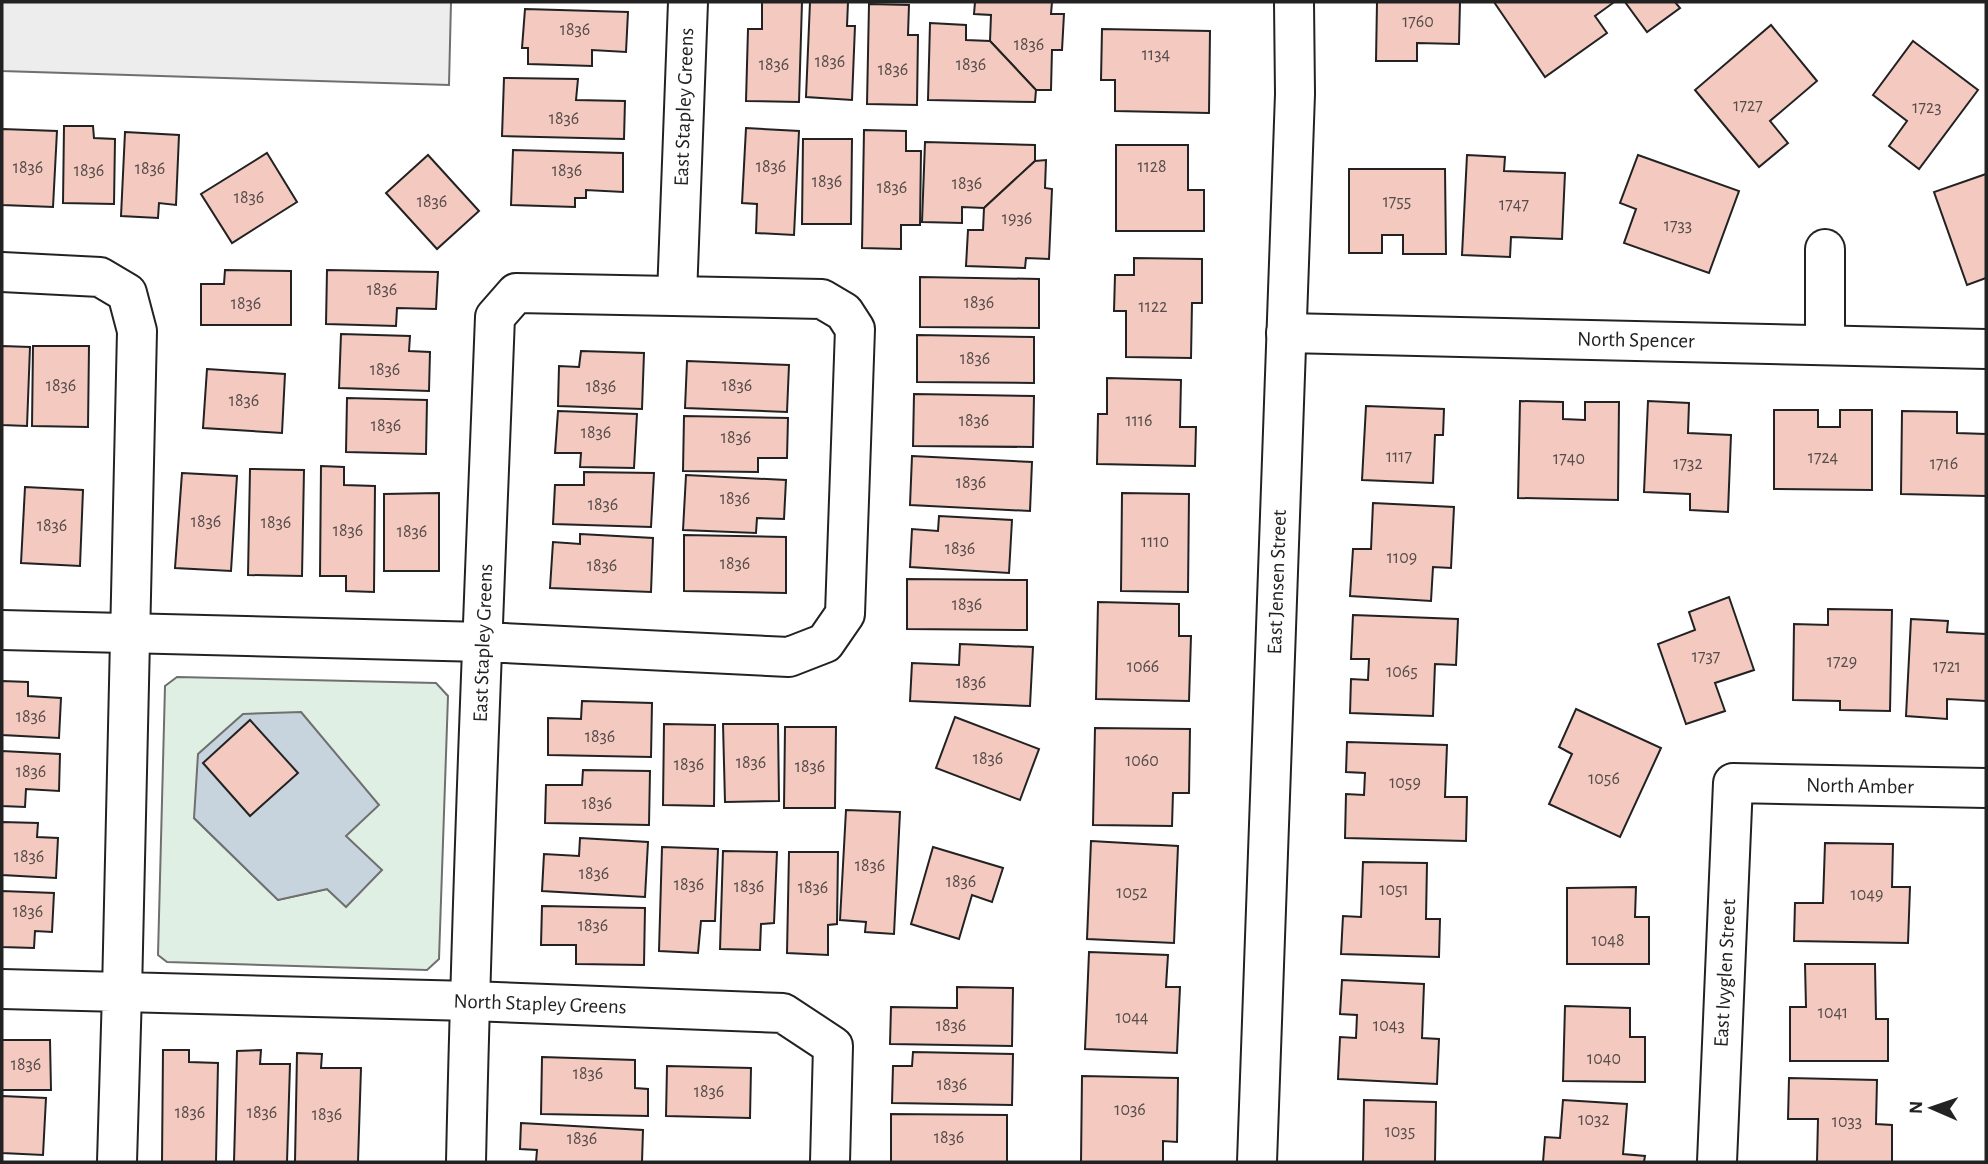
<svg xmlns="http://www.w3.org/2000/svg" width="1988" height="1164" font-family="'Alegreya Sans',sans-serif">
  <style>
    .green { fill: #e0efe3; stroke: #6f6f6f; stroke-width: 2; fill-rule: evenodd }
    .parking { fill: #ededed; stroke: #6f6f6f; stroke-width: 2 }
    .water { fill: #c7d3dd; stroke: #6f6f6f; stroke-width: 2 }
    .building { fill: #f3c9c0; stroke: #222; stroke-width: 2 }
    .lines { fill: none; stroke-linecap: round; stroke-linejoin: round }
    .minor-casing { stroke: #222; stroke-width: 42 }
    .minor { stroke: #fff; stroke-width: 38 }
    .labels { text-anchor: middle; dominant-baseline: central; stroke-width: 5; stroke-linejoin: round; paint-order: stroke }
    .number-label { font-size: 18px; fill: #564c4a }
    .street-label { font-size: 21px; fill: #222; stroke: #fff }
  </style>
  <rect width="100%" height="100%" fill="#fff"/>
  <path class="green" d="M177 677 436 683 448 696 439 959 427 970 167 962 158 955 165 686ZM194 818 381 870 346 906 327 889 278 900Z"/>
  <polygon class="parking" points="2,2 451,2 449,85 2,71"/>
  <polygon class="water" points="301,712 379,805 346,836 382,870 346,907 327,889 278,900 194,818 198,754 243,714"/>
  <g class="building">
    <polygon points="762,2 802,2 799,102 746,101 748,29 762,29"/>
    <polygon points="810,2 848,2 847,26 855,26 852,100 806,97"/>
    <polygon points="975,2 1052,2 1051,14 1064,14 1062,50 1052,50 1051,90 1036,90 990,41 991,15 974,14"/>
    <polygon points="1377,2 1460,2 1459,44 1417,43 1417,61 1376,61"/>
    <polygon points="1494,2 1612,2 1613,3 1595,16 1607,33 1545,77"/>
    <polygon points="1625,2 1675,2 1680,8 1647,32"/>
    <polygon points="869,4 909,5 908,35 918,35 917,105 867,104"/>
    <polygon points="525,9 628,12 626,52 592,50 592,66 528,64 528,48 522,48"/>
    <polygon points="930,23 966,25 966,40 990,41 1036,90 1035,102 928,100"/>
    <polygon points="1771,25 1817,81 1770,121 1788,143 1759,167 1695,90"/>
    <polygon points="1102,29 1210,31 1209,113 1115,111 1115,80 1101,80"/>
    <polygon points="1913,41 1978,90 1919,169 1889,146 1907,121 1873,95"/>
    <polygon points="504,78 578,79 576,100 625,101 624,139 502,136"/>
    <polygon points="64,126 93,126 94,138 115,139 114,204 63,203"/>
    <polygon points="746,128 799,131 794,235 756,233 757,204 742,203"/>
    <polygon points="2,129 57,131 53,207 2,205"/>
    <polygon points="864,130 906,131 906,151 921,151 920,225 901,225 901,249 862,248"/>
    <polygon points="125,132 179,135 176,205 159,203 158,218 121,216"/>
    <polygon points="803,139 852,139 851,224 802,224"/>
    <polygon points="925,142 1035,145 1035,161 984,208 962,207 962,223 922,222"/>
    <polygon points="1116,145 1188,145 1188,190 1204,190 1204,231 1116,231"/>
    <polygon points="513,150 623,153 623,192 586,190 586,198 575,198 575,207 511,205"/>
    <polygon points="267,153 297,202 232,243 201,194"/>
    <polygon points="428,155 479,211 437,249 386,193"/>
    <polygon points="1467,155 1505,157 1504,171 1565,173 1562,239 1511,237 1510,257 1462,255"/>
    <polygon points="1638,155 1739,191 1709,273 1624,243 1636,209 1620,203"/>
    <polygon points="1046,160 1045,188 1052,189 1049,259 1026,258 1025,268 966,266 968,230 983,230 984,208 1035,161"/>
    <polygon points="1349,169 1445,169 1446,254 1403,254 1403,235 1382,235 1382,253 1349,253"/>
    <polygon points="1986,174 1986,278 1967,285 1934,192"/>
    <polygon points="1134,258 1202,259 1202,303 1192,303 1191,358 1126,357 1126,311 1114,311 1115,275 1134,275"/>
    <polygon points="225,270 291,271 291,325 201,325 201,284 224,284"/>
    <polygon points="327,270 438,272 436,309 397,308 396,326 326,324"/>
    <polygon points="920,277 1039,279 1039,328 920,327"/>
    <polygon points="341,334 410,336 409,351 430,352 429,391 339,388"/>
    <polygon points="917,335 1034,337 1034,383 917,382"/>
    <polygon points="2,346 30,347 27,426 2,425"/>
    <polygon points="33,346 89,346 88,427 32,426"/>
    <polygon points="581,351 644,353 642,409 558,406 559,366 579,367"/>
    <polygon points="687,361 789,365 787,412 685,408"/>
    <polygon points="207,369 285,374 282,433 203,428"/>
    <polygon points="1107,378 1181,380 1180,427 1196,427 1195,466 1097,464 1098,414 1107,414"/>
    <polygon points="914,394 1034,396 1033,447 913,446"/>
    <polygon points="347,398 427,400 426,454 346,452"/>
    <polygon points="1520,401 1563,402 1563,419 1585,420 1585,402 1619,402 1618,500 1518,498"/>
    <polygon points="1648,401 1689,403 1688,433 1731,435 1728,512 1690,510 1690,494 1644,492"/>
    <polygon points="1366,406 1444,409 1443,435 1435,435 1433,483 1362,480"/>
    <polygon points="1774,410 1818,410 1818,427 1840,427 1840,410 1872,410 1872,490 1774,489"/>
    <polygon points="558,411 637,414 634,468 580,467 581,453 555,453"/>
    <polygon points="1902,411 1957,412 1957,433 1986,434 1986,496 1901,494"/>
    <polygon points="684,416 788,418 787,458 758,458 758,472 683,471"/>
    <polygon points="912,456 1032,462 1030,511 910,505"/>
    <polygon points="321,466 344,467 344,485 375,486 374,592 346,591 346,576 320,576"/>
    <polygon points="250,469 304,470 302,576 248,575"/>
    <polygon points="584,472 654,473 651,527 553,524 555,485 584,485"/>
    <polygon points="182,473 237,476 231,571 175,568"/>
    <polygon points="686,475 786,480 784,519 757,518 756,533 683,530"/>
    <polygon points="25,487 83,490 80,566 21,563"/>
    <polygon points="439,493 439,571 384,571 384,494"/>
    <polygon points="1122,493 1189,494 1188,592 1121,591"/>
    <polygon points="1373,503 1454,507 1451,568 1433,567 1431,601 1350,596 1353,549 1371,549"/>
    <polygon points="939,516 1012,520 1009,573 910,567 912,529 938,531"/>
    <polygon points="580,534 653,538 651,592 550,588 553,542 580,544"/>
    <polygon points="684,535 786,537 786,593 684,591"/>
    <polygon points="907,579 1027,580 1027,630 907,629"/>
    <polygon points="1729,597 1754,670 1715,683 1725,711 1686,724 1658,644 1695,630 1689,612"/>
    <polygon points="1098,602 1179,604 1179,636 1191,636 1189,701 1096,699"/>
    <polygon points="1828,609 1892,610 1890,711 1840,710 1840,701 1793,700 1794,624 1828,625"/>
    <polygon points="1353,615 1458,619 1456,665 1435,664 1433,716 1350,713 1351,679 1368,680 1369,659 1351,659"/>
    <polygon points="1911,619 1948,621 1947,632 1986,634 1986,701 1947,699 1947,719 1906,716"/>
    <polygon points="960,644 1033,647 1030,706 910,701 912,663 959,665"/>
    <polygon points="2,681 28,682 28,696 61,698 59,738 2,735"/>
    <polygon points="582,701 652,703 651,757 548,755 548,718 581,719"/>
    <polygon points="1576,709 1661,748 1620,837 1549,804 1572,754 1559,747"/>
    <polygon points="955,717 1039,749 1020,800 936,768"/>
    <polygon points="250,720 298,773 250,816 203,763"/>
    <polygon points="664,724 715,725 714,806 663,805"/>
    <polygon points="723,724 778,724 779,801 725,802"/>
    <polygon points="785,727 836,727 835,808 784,808"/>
    <polygon points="1095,728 1190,729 1189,793 1173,793 1172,826 1093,825"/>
    <polygon points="1347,742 1447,745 1445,797 1467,797 1466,841 1345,838 1346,794 1364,795 1365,773 1346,772"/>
    <polygon points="2,751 60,754 59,791 26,789 25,807 2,806"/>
    <polygon points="583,770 650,771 649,825 545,823 546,785 582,785"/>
    <polygon points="846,810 900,812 894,934 865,932 866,922 840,920"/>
    <polygon points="2,822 38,823 37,837 58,838 56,878 2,875"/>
    <polygon points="580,838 648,842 645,897 542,891 544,854 579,856"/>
    <polygon points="1091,841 1178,846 1174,943 1087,939"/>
    <polygon points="1825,843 1893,844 1892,887 1910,887 1908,943 1794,941 1795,903 1823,903"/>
    <polygon points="662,847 718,849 715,921 701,921 698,953 659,951"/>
    <polygon points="933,847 1003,868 992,902 972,895 959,939 911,924"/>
    <polygon points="723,851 777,852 774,923 761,924 760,950 720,949"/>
    <polygon points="789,852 838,852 837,924 828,925 828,955 787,953"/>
    <polygon points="1363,862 1427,863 1426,919 1440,919 1439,957 1341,954 1343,916 1361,917"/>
    <polygon points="1636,887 1635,917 1649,917 1649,964 1567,964 1567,888"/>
    <polygon points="2,891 54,893 52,932 35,931 34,948 2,947"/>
    <polygon points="542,906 645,908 644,965 576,964 576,945 541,945"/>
    <polygon points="1089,952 1168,955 1166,987 1180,987 1177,1053 1085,1049"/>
    <polygon points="1805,964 1875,964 1876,1019 1888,1019 1888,1061 1790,1061 1790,1007 1806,1007"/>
    <polygon points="1342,980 1424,984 1422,1038 1439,1039 1437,1084 1338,1079 1340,1037 1356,1038 1357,1015 1340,1014"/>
    <polygon points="957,987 1013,988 1012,1046 890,1044 891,1007 957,1008"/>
    <polygon points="1565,1006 1630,1008 1630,1037 1645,1037 1645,1082 1563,1081"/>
    <polygon points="2,1040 50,1040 51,1090 2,1090"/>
    <polygon points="163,1050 189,1050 189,1062 218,1063 216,1162 162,1162"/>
    <polygon points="261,1050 260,1064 290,1064 287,1162 234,1162 237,1051"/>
    <polygon points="913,1052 1013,1054 1012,1105 892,1103 893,1066 912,1066"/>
    <polygon points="297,1053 322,1054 321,1068 361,1068 358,1162 295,1162"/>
    <polygon points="542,1057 635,1060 635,1088 648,1089 648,1116 541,1114"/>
    <polygon points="667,1066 751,1068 750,1118 666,1116"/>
    <polygon points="1082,1076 1178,1078 1177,1142 1163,1141 1163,1162 1081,1162"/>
    <polygon points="1789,1078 1877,1080 1876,1124 1892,1125 1892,1162 1817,1162 1818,1119 1788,1119"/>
    <polygon points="2,1096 46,1098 43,1155 2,1153"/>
    <polygon points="1364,1100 1436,1102 1435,1162 1363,1162"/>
    <polygon points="1563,1100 1627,1104 1623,1154 1645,1156 1644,1162 1543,1162 1545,1137 1560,1138"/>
    <polygon points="891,1114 1007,1115 1007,1162 891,1162"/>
    <polygon points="521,1123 643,1130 642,1162 536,1162 537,1150 520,1149"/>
  </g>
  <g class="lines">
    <g class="minor-casing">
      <g id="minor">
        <polyline points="2,272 100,277 127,293 137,331 122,992 470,1001 783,1013 833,1046 830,1162"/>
        <polyline points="677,296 688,2"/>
        <polyline points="1286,333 1986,349"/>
        <polyline points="1825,343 1825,249"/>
        <path d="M2 630 483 642 789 657 825 643 845 614 855 329 844 312 822 299 516 293 495 317C484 599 472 881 466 1162"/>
        <polyline points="2,989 122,992 117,1162"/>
        <polyline points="1257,1162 1295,94 1294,2"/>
        <polyline points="1717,1162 1733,783 1986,788"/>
      </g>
    </g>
    <use href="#minor" class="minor"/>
  </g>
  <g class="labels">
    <g class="number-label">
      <text x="1418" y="22">1760</text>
      <text x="575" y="30">1836</text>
      <text x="1029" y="45">1836</text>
      <text x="1156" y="55">1134</text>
      <text x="830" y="62">1836</text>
      <text x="774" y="65">1836</text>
      <text x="971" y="65">1836</text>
      <text x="893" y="70">1836</text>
      <text x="1748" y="106">1727</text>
      <text x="1927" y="108">1723</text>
      <text x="564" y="119">1836</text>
      <text x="771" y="167">1836</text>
      <text x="1152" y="167">1128</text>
      <text x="28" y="168">1836</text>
      <text x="150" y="169">1836</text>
      <text x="89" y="171">1836</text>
      <text x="567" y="171">1836</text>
      <text x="827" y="182">1836</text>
      <text x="967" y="184">1836</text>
      <text x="892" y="188">1836</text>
      <text x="249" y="198">1836</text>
      <text x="432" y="202">1836</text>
      <text x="1397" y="202">1755</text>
      <text x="1514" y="205">1747</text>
      <text x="1017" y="219">1936</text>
      <text x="1678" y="226">1733</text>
      <text x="382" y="290">1836</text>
      <text x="979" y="303">1836</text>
      <text x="246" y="304">1836</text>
      <text x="1153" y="307">1122</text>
      <text x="975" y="359">1836</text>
      <text x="385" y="370">1836</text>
      <text x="61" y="386">1836</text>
      <text x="737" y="386">1836</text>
      <text x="601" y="387">1836</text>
      <text x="244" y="401">1836</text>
      <text x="974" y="421">1836</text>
      <text x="1139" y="421">1116</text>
      <text x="386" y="426">1836</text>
      <text x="596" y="433">1836</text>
      <text x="736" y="438">1836</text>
      <text x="1399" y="457">1117</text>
      <text x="1823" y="458">1724</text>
      <text x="1569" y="459">1740</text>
      <text x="1688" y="464">1732</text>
      <text x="1944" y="464">1716</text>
      <text x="971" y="483">1836</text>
      <text x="735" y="499">1836</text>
      <text x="603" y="505">1836</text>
      <text x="206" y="522">1836</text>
      <text x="276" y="523">1836</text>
      <text x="52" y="526">1836</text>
      <text x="348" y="531">1836</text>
      <text x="412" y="532">1836</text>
      <text x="1155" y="542">1110</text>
      <text x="960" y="549">1836</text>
      <text x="1402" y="558">1109</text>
      <text x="735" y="564">1836</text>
      <text x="602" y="566">1836</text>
      <text x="967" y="605">1836</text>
      <text x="1706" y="657">1737</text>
      <text x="1842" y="662">1729</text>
      <text x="1143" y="667">1066</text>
      <text x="1947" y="667">1721</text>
      <text x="1402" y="672">1065</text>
      <text x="971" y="683">1836</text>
      <text x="31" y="717">1836</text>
      <text x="600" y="737">1836</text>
      <text x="988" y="759">1836</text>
      <text x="1142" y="761">1060</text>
      <text x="751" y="763">1836</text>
      <text x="689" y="765">1836</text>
      <text x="810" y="767">1836</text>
      <text x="31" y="772">1836</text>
      <text x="1604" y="779">1056</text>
      <text x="1405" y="783">1059</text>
      <text x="597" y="804">1836</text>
      <text x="29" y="857">1836</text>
      <text x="870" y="866">1836</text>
      <text x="594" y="874">1836</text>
      <text x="961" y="882">1836</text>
      <text x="689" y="885">1836</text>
      <text x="749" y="887">1836</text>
      <text x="813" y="888">1836</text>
      <text x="1394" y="890">1051</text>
      <text x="1132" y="893">1052</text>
      <text x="1867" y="895">1049</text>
      <text x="28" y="912">1836</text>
      <text x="593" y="926">1836</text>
      <text x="1608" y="941">1048</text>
      <text x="1833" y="1013">1041</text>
      <text x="1132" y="1018">1044</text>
      <text x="951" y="1026">1836</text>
      <text x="1389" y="1026">1043</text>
      <text x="1604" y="1059">1040</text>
      <text x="26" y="1065">1836</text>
      <text x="588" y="1074">1836</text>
      <text x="952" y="1085">1836</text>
      <text x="709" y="1092">1836</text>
      <text x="1130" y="1110">1036</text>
      <text x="190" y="1113">1836</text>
      <text x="262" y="1113">1836</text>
      <text x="327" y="1115">1836</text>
      <text x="1594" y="1120">1032</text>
      <text x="1847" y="1122">1033</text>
      <text x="1400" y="1132">1035</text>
      <text x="949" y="1138">1836</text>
      <text x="582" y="1139">1836</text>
    </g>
    <g class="street-label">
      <text transform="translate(684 107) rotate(-88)">East Stapley Greens</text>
      <text transform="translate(1636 340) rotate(1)">North Spencer</text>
      <text transform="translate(1277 582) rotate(-88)">East Jensen Street</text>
      <text transform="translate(483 643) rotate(-88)">East Stapley Greens</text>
      <text transform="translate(1860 786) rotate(1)">North Amber</text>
      <text transform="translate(1725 973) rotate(-87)">East Ivyglen Street</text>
      <text transform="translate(540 1004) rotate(2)">North Stapley Greens</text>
    </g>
  </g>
  <rect width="1988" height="1164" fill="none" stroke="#222222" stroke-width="7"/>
  <g transform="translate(1932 1108) rotate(272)" stroke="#ffffff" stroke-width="5" paint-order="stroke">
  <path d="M0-5L12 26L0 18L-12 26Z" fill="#222222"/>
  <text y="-10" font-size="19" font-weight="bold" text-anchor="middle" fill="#222222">N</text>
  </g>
</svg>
